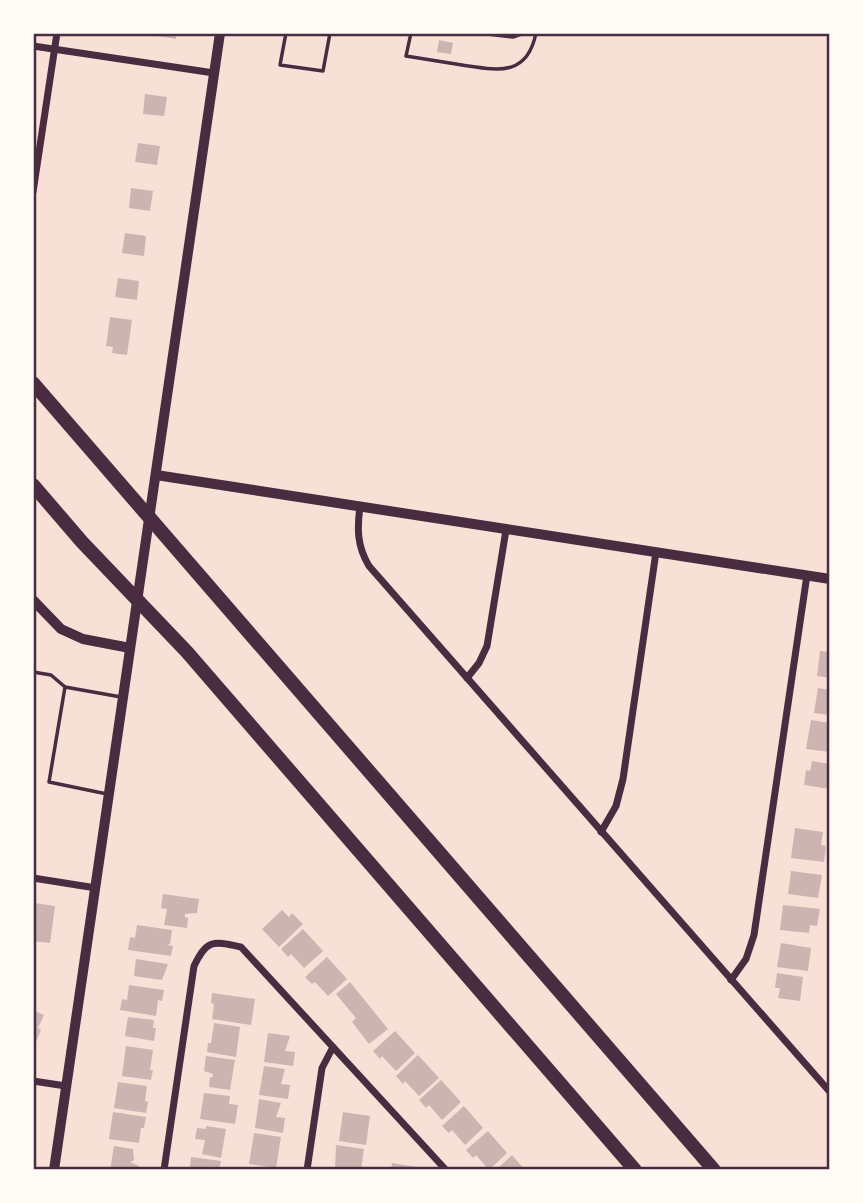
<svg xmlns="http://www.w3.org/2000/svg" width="863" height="1203" font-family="Mulish,sans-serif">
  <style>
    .building { fill: #ccb4b1 }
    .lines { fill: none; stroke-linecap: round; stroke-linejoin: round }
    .service { stroke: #4a2c40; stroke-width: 3.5 }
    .minor { stroke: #4a2c40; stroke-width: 7 }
    .tertiary { stroke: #4a2c40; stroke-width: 10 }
    .secondary { stroke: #4a2c40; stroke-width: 10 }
    .motorway { stroke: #4a2c40; stroke-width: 14 }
    .neatline { fill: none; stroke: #4a2c40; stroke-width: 2.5 }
  </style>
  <rect width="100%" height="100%" fill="#f7e1d7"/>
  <g class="building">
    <polygon points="158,33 176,33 176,39 157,36"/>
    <polygon points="439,40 453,43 451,54 437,52"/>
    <polygon points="145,94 167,97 164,116 143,114"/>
    <polygon points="138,143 160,146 157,165 135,162"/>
    <polygon points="131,188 153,191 150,211 129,208"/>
    <polygon points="125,233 146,236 144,256 122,253"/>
    <polygon points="118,278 139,281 137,300 115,297"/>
    <polygon points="110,317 132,320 127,355 112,353 113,347 106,346"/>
    <polygon points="820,651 830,652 830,678 817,676"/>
    <polygon points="818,688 830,690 830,715 814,713"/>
    <polygon points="811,720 830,723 830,752 806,749"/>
    <polygon points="812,761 830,764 830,789 804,785 806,770 810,771"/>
    <polygon points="795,828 823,832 821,845 826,846 824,862 791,858"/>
    <polygon points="791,871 822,875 818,898 788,894"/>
    <polygon points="163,894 199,899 197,913 185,914 185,917 188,918 187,928 164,925 167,909 161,908"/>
    <polygon points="35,903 55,906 50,943 33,941"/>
    <polygon points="783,905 820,909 817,926 810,925 809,933 780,930"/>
    <polygon points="282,910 289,917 292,913 303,924 279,947 262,929"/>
    <polygon points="137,925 172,930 170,944 167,945 173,946 171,956 128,950 130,937 135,938"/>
    <polygon points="303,929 323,951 304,968 291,954 288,957 281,949"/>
    <polygon points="781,943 811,948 808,971 777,967"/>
    <polygon points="327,957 347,979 328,996 315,982 312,984 305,977"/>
    <polygon points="136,959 168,964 162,980 134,976"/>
    <polygon points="777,973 803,977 800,1001 778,998 780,988 775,988"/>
    <polygon points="350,982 388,1029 369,1044 352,1022 356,1018 336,994"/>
    <polygon points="129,985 164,990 162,1001 158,1000 156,1016 120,1010 122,999 127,1000"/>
    <polygon points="212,993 255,999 251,1025 212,1019 214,1004 211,1003"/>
    <polygon points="33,1010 44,1015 38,1028 41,1030 33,1049"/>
    <polygon points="128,1017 154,1020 153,1028 156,1028 154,1041 125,1036"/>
    <polygon points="214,1023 240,1027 236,1057 207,1052 208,1043 211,1043"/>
    <polygon points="395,1031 415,1053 396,1071 382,1056 380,1059 373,1051"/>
    <polygon points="268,1033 290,1036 285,1051 295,1052 293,1066 264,1062"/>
    <polygon points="126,1046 153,1050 150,1070 153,1070 151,1080 122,1076"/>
    <polygon points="418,1055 439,1078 419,1096 405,1081 403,1084 396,1076"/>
    <polygon points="206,1056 235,1060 230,1090 209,1087 210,1077 213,1077 213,1074 204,1071"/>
    <polygon points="264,1066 285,1069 281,1084 290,1085 288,1099 259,1095"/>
    <polygon points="441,1080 461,1102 442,1120 429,1105 426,1108 419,1100"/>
    <polygon points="118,1082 147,1086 145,1101 148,1102 146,1113 114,1108"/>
    <polygon points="204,1093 230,1096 229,1104 238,1105 235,1124 200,1119"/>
    <polygon points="259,1099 281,1103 276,1117 285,1118 283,1133 255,1128"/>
    <polygon points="464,1106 483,1128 465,1145 452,1130 449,1133 442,1126"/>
    <polygon points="113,1112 146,1117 144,1128 141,1128 139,1143 109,1139"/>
    <polygon points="343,1112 370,1116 366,1145 339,1141"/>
    <polygon points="206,1126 226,1129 221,1158 202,1154 205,1140 195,1139 197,1128 206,1129"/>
    <polygon points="488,1131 507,1153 489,1170 476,1155 473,1158 466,1150"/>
    <polygon points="254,1133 281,1137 276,1168 249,1164"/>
    <polygon points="336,1145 364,1149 361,1170 335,1170"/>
    <polygon points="114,1146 133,1149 134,1160 130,1162 139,1166 138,1170 110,1170"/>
    <polygon points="512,1155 525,1170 496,1170"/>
    <polygon points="191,1157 221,1161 219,1170 192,1170 193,1167 190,1167"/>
    <polygon points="392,1163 417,1167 416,1170 391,1170"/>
  </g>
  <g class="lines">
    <g class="service">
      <polyline points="286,33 280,65 323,71 330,33"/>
      <path d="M411 33 406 56C425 59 443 62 462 65 496 70 527 78 536 33"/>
      <polyline points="479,33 513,37 524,33"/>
      <polyline points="33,672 51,675 65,687"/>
      <polyline points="107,794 49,782 65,687 121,697"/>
    </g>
    <g class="minor">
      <polyline points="33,46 214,73"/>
      <polyline points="33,192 57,33"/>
      <path d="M360 506C357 529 357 546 369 566L830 1092"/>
      <polyline points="467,678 479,663 487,646 506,530"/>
      <polyline points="601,832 616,806 623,779 656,552"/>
      <polyline points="33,878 96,888"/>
      <polyline points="731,980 746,959 754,935 807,575"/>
      <polyline points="33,1081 66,1086"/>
      <path d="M164 1170 194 966C207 939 213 941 241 947L446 1170"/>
      <polyline points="307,1170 322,1068 333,1047"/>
    </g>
    <g class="tertiary">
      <polyline points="156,475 830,579"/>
      <polyline points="33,600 61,629 83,639 130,648"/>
    </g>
    <polyline class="secondary" points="54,1170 220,33"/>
    <g class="motorway">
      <polyline points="33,383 714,1170"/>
      <polyline points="33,485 82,542 187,652 635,1170"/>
    </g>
  </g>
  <rect width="863" height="1203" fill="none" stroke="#fffaf5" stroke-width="70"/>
  <rect x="35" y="35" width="793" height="1133" class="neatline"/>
</svg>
